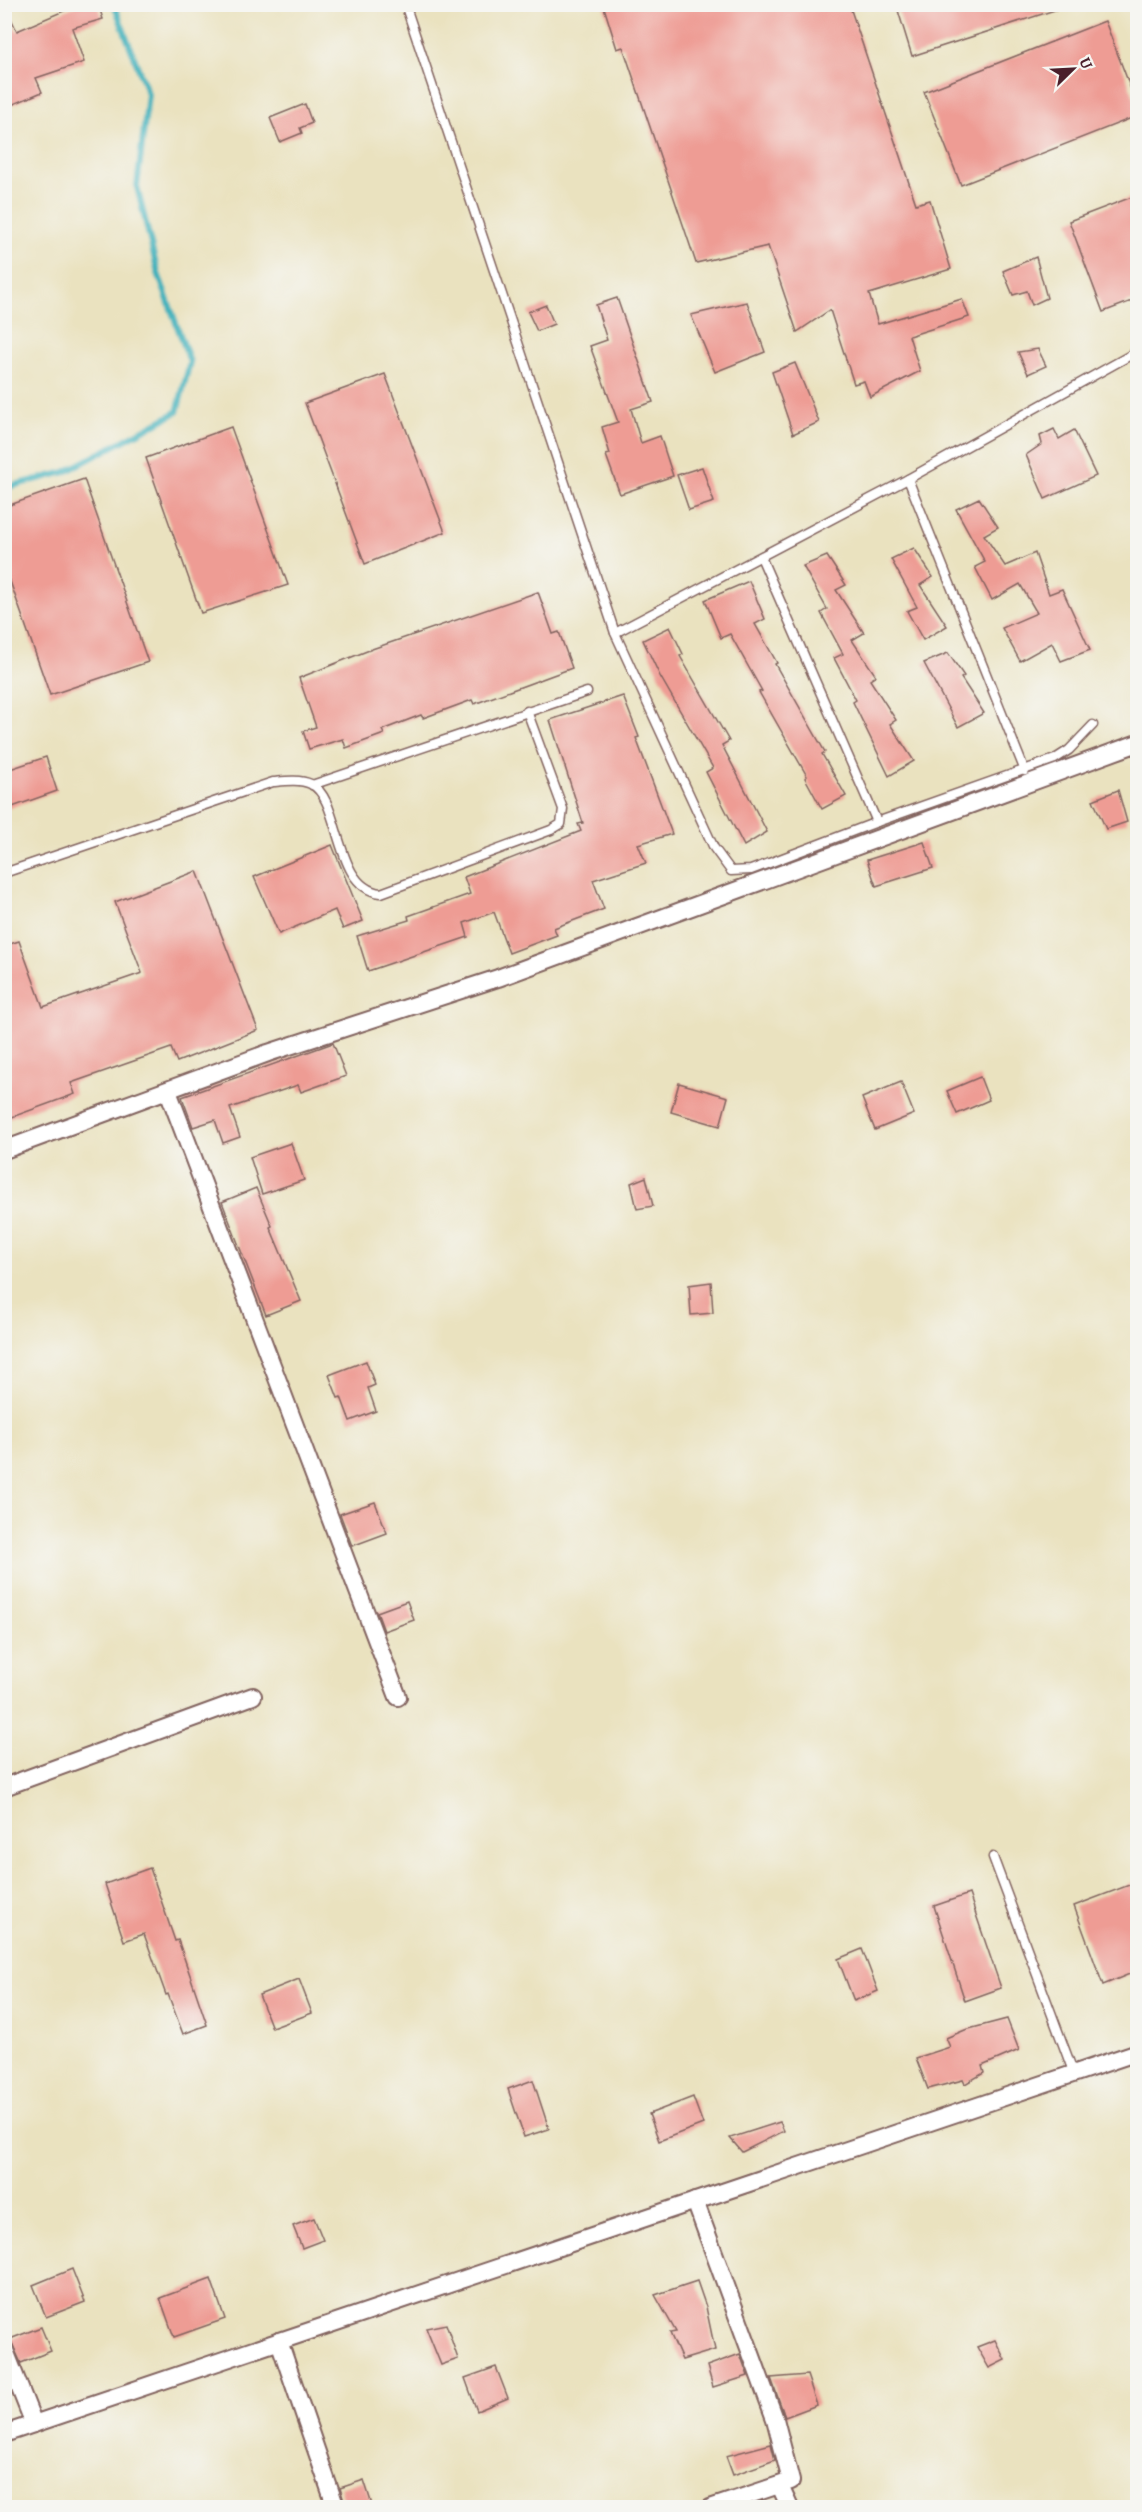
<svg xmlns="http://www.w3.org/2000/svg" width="1142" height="2512" font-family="Alegreya,serif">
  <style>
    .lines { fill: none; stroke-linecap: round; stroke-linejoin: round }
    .stream { stroke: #41b1bb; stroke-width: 6 }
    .building { fill: #ee9c94 }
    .service-casing { stroke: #82635f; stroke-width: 11 }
    .minor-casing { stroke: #82635f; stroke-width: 20 }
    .service { stroke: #fff; stroke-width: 8 }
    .minor { stroke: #fff; stroke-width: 16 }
  </style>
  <rect width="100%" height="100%" fill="#f6f6f2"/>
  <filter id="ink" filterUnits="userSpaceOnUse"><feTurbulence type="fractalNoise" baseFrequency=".0167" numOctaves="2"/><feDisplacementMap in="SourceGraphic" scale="12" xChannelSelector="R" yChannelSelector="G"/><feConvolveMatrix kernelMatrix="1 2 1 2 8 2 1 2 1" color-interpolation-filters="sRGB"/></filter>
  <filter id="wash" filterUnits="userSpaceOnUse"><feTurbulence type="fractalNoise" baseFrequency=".008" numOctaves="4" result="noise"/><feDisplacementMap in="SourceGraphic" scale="24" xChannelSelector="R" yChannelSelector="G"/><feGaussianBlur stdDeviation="1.35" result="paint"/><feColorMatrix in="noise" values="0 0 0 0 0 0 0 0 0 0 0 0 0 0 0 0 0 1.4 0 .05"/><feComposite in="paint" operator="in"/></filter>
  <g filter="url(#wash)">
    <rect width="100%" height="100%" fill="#eae2bf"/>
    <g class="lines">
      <polyline class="stream" points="4,488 65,472 177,412 190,362 158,273 137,187 148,94 114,4"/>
    </g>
    <g id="blocks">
      <g class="building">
        <polygon points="4,4 17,31 80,4 98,4 103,19 72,28 84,62 36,78 42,92 4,108"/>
        <polygon points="603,4 849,4 916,204 930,200 951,269 869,294 878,324 962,299 969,317 909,336 920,371 870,397 864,381 854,384 830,310 797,332 768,246 696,263 623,47 617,49"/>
        <polygon points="896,4 1060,4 1061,8 912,56"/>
        <polygon points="1105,21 1137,105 1137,116 961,185 924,92"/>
        <polygon points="305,104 312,123 300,128 302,133 280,142 270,118"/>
        <polygon points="1137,195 1137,299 1103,312 1069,221"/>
        <polygon points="1036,257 1047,298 1032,305 1027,291 1013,295 1003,271"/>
        <polygon points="617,298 653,402 631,409 641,443 660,436 673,476 620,494 606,455 610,454 602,427 618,422 590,346 607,340 596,305"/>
        <polygon points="747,302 765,352 715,372 691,315"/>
        <polygon points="546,305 554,324 537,331 528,312"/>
        <polygon points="1038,349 1046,366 1028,374 1018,352"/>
        <polygon points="795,363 819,422 793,434 772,372"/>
        <polygon points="385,374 445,532 365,564 305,403"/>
        <polygon points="231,427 288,585 201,613 146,458"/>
        <polygon points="1054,429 1059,439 1074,430 1096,476 1045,499 1026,455 1042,444 1040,436"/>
        <polygon points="702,467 714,502 689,510 677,475"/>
        <polygon points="84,479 148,662 50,695 4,564 4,507"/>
        <polygon points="979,498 998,527 984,535 1005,566 1035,553 1049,594 1062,589 1090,650 1061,661 1052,643 1020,661 1002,628 1037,613 1020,584 992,600 975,567 985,562 956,509"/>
        <polygon points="914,548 933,577 920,585 947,626 923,640 907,611 917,607 891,559"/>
        <polygon points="827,556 846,585 836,590 864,633 852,640 876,676 870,680 896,720 890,724 914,761 889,776 853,702 856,700 834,658 843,654 821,613 827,609 803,566"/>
        <polygon points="749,581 765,619 755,624 777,663 775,664 825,752 822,754 846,796 822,809 805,778 807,776 759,692 762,691 730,634 721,638 705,600"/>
        <polygon points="538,592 553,634 559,632 572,668 474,704 472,700 423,718 421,715 382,730 384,734 346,748 343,739 309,749 303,731 316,727 299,678 372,649"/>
        <polygon points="670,627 683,654 680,656 729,741 722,745 767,832 744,846 706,772 713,768 660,676 643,640"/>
        <polygon points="948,653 964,676 961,678 984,713 958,727 924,663"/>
        <polygon points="623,696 639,737 636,738 672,834 638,844 646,863 593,880 604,909 554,928 557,935 509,953 494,912 464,923 468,937 368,971 357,936 409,920 408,916 470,894 464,877 581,831 578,824 583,823 550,720"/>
        <polygon points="46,757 57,791 4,810 4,771"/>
        <polygon points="1118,790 1127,822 1106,829 1093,800"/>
        <polygon points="924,842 933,868 876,886 867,860"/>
        <polygon points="332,845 363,921 343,929 335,910 279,934 254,877"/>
        <polygon points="197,871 258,1030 177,1062 171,1048 71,1083 75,1094 4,1120 4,946 19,941 43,1007 142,973 115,902"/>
        <polygon points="333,1043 346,1076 301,1092 298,1085 230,1108 240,1137 223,1143 215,1120 193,1127 182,1097"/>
        <polygon points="980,1077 989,1100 957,1114 947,1091"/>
        <polygon points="901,1082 914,1114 875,1130 862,1098"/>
        <polygon points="679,1083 728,1097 720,1126 671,1112"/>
        <polygon points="291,1143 304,1180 262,1194 250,1157"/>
        <polygon points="646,1177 653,1206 637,1209 631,1183"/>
        <polygon points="256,1188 272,1226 270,1227 301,1301 266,1315 222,1202"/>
        <polygon points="711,1282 713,1313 691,1315 689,1285"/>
        <polygon points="366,1361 375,1385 368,1388 376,1411 350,1421 341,1397 338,1398 329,1375"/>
        <polygon points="375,1502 387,1533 352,1546 340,1514"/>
        <polygon points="407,1601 414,1620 384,1631 377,1612"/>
        <polygon points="150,1868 175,1941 178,1940 207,2025 183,2034 168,1994 166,1995 144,1934 124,1941 105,1884"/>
        <polygon points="1137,1882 1137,1971 1103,1985 1074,1906"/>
        <polygon points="969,1894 1001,1988 965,2001 934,1906"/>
        <polygon points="862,1949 878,1991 854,2001 838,1959"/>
        <polygon points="299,1979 312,2013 272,2028 259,1995"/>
        <polygon points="1007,2019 1019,2050 982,2066 984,2073 965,2084 963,2080 928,2089 916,2058 950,2047 946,2038 965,2030"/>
        <polygon points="533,2080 549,2129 524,2137 508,2089"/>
        <polygon points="693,2097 703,2124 659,2141 649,2114"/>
        <polygon points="780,2122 784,2131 742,2152 730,2138"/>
        <polygon points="314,2218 323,2240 302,2248 293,2226"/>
        <polygon points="72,2269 85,2302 46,2317 33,2285"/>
        <polygon points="211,2279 225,2319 174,2337 160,2298"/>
        <polygon points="697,2281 706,2307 715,2350 682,2360 670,2333 676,2332 655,2295"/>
        <polygon points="446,2324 458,2359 441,2365 426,2328"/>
        <polygon points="41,2327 51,2351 21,2363 10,2339"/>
        <polygon points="995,2340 1005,2360 989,2368 977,2347"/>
        <polygon points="740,2354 748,2376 713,2387 707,2366"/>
        <polygon points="496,2367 508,2398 477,2411 465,2378"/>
        <polygon points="807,2375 817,2405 785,2417 771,2378"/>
        <polygon points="771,2444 775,2460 733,2475 726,2456"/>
        <polygon points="364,2480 373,2508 346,2508 340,2488"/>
      </g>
    </g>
  </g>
  <g filter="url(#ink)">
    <use href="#blocks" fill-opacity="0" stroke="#82635f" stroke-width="1.5"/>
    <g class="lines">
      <g class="service-casing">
        <g id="service">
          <polyline points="405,4 615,633 714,848 731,871 751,870 877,822 1055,759 1069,750 1093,725"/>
          <polyline points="908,479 1025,771"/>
          <polyline points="761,557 877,822"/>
          <polyline points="615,633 908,479 1138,351"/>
          <polyline points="312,785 587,692"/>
          <path d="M4 873 273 782C285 781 299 779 311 784 342 799 333 888 381 893L551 830 561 824 563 809 527 711"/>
          <polyline points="993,1857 1074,2074"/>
        </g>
      </g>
      <g class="minor-casing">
        <g id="minor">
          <polyline points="168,1091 398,1697"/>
          <polyline points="4,1150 268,1053 498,978 1138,743"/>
          <polyline points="4,1787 253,1696"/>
          <polyline points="695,2201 775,2419 791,2481 710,2508"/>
          <polyline points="279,2341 336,2508"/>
          <polyline points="4,2348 34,2424"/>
          <polyline points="4,2434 1138,2052"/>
          <polyline points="780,2486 790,2508"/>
        </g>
      </g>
      <use href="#service" class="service"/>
      <use href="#minor" class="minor"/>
    </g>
  </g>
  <rect width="1142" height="2512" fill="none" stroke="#f6f6f2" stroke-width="24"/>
  <g transform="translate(1073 69) rotate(66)" stroke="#f6f6f2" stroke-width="4.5" paint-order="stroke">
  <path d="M0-4.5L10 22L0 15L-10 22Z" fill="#4a1f2b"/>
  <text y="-9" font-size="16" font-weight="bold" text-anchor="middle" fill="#4a1f2b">U</text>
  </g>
</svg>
